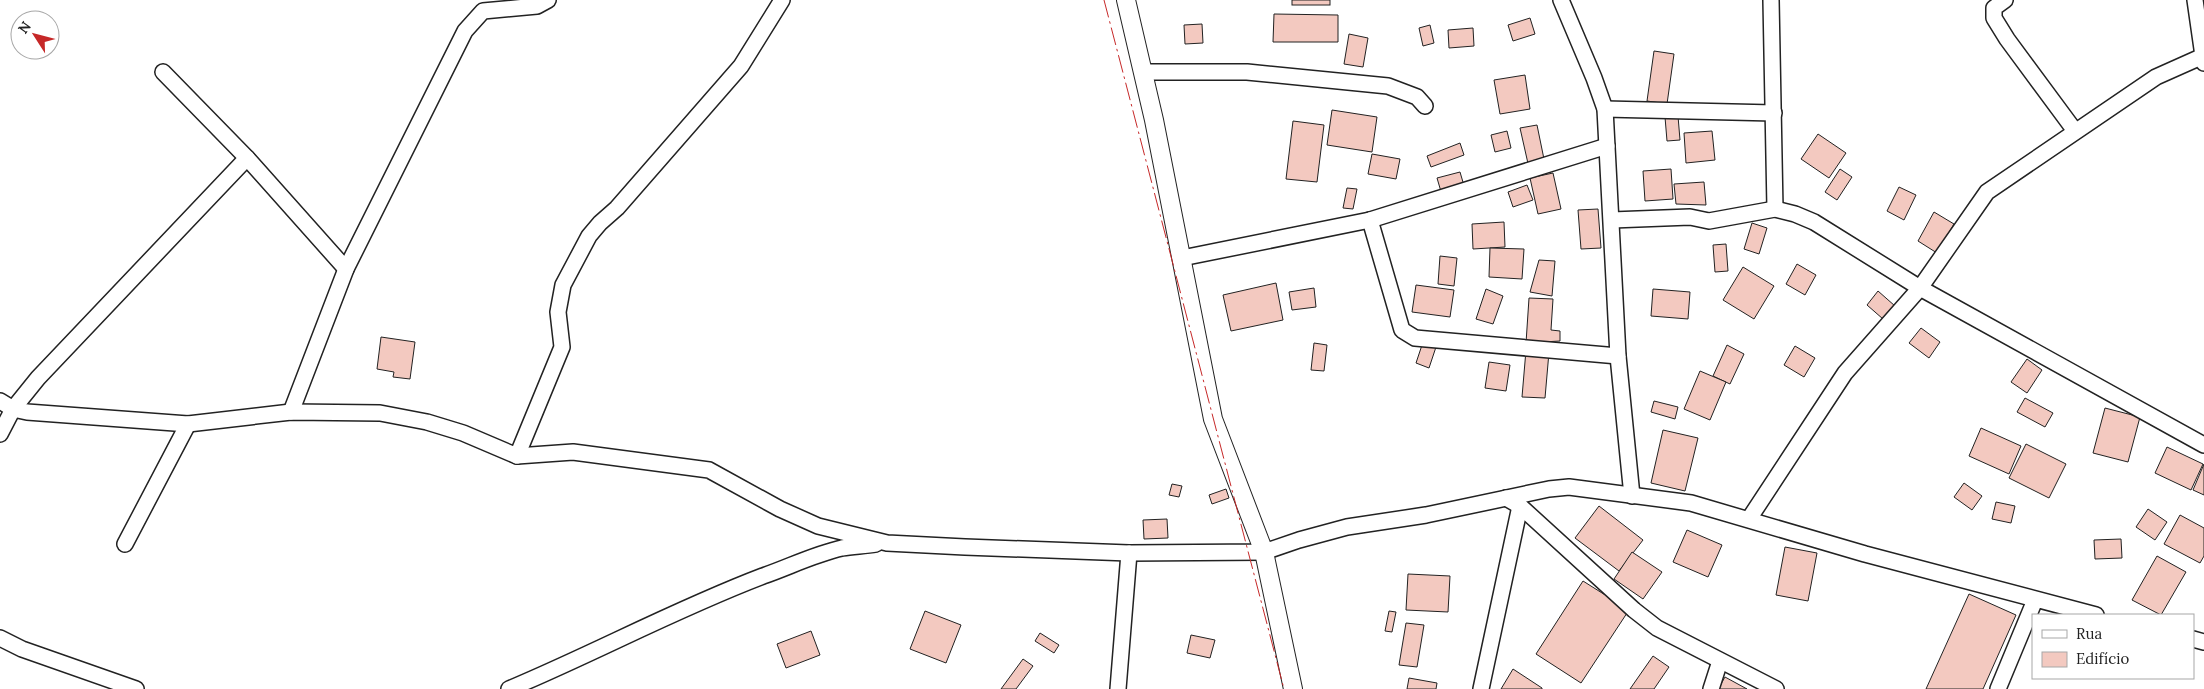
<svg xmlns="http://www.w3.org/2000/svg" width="2204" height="689" font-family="Lora,serif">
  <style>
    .building { fill: #f3c9c0; stroke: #222 }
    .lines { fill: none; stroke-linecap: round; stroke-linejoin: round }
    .minor-casing { stroke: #222; stroke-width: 18 }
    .tertiary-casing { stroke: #222; stroke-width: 20 }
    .minor { stroke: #fff; stroke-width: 15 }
    .tertiary { stroke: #fff; stroke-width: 18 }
    .power { stroke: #c62828; stroke-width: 1; stroke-dasharray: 18 4 2.5 4; stroke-linecap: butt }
  </style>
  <rect width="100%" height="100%" fill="#fff"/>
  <g class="building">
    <rect x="1292" y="0" width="38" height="5"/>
    <polygon points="1274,14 1338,15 1338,42 1273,42"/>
    <polygon points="1530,18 1535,34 1513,41 1508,25"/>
    <polygon points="1202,24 1203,43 1185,44 1184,25"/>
    <polygon points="1430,25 1434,43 1423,46 1419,28"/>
    <polygon points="1473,28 1474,46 1449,48 1448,30"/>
    <polygon points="1349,34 1368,38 1363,67 1344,64"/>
    <polygon points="1654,51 1674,54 1667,104 1647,101"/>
    <polygon points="1525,75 1530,109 1500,114 1494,80"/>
    <polygon points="1332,110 1377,117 1372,152 1327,145"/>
    <polygon points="1678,116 1680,140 1667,141 1665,117"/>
    <polygon points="1293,121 1324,125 1317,182 1286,179"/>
    <polygon points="1537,125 1545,164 1529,168 1520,128"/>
    <polygon points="1507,131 1511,148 1495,152 1491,135"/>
    <polygon points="1712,131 1715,160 1686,163 1684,133"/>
    <polygon points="1818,134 1846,153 1829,178 1801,159"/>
    <polygon points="1460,143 1464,155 1431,167 1427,156"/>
    <polygon points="1372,154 1400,159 1396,179 1368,174"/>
    <polygon points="1671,169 1673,199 1645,201 1643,171"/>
    <polygon points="1840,169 1852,177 1837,200 1825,192"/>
    <polygon points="1460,172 1465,189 1442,195 1437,178"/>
    <polygon points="1553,173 1561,209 1538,214 1530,178"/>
    <polygon points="1704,182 1706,205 1676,204 1674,184"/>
    <polygon points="1527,185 1533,200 1513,207 1508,192"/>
    <polygon points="1899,187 1916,195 1904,220 1887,211"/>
    <polygon points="1347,188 1357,189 1353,209 1343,208"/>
    <polygon points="1598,209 1601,248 1581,249 1578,210"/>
    <polygon points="1934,212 1954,224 1937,253 1918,241"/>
    <polygon points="1504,222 1505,247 1473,249 1472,224"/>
    <polygon points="1752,223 1767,228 1759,254 1744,249"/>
    <polygon points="1726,244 1728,271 1715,272 1713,245"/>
    <polygon points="1490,248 1524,249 1522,279 1489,277"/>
    <polygon points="1440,256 1457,258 1454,286 1438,284"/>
    <polygon points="1539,260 1555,261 1552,296 1530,292"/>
    <polygon points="1797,264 1816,275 1805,295 1786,284"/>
    <polygon points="1743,267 1774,286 1754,319 1723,300"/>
    <polygon points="1276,283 1283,320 1231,331 1223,295"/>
    <polygon points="1416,285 1454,290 1450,317 1412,312"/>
    <polygon points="1314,288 1316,307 1292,310 1289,292"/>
    <polygon points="1486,289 1503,296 1493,324 1476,319"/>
    <polygon points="1653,289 1690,292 1688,319 1651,316"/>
    <polygon points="1878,291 1895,306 1883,319 1867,305"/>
    <polygon points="1529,298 1553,299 1551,330 1560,331 1560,341 1526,343"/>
    <polygon points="1921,328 1940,342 1929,358 1909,343"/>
    <polygon points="381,337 415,342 410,379 393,377 394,372 377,369"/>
    <polygon points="1423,342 1436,347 1429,368 1416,363"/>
    <polygon points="1314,343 1327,345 1324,371 1311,370"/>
    <polygon points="1727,345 1744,354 1730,384 1713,376"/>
    <polygon points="1795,346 1815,358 1804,377 1784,365"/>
    <polygon points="1526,350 1549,352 1545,398 1522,397"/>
    <polygon points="2027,359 2042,370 2027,393 2011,382"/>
    <polygon points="1489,362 1510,365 1506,391 1485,388"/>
    <polygon points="1700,371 1726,382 1710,420 1684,409"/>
    <polygon points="2025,398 2053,413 2045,427 2017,412"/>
    <polygon points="1654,401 1678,407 1675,419 1651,412"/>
    <polygon points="2105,408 2140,417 2128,462 2093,453"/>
    <polygon points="1981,428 2021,446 2009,474 1969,456"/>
    <polygon points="1663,430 1698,438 1685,491 1651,483"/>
    <polygon points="2026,444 2066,464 2049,498 2009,478"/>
    <polygon points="2167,447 2203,464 2191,490 2155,473"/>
    <polygon points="2204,464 2204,495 2193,490"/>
    <polygon points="1964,483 1982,496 1972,510 1954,497"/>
    <polygon points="1172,484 1182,486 1179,497 1169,495"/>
    <polygon points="1226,489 1229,498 1212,504 1209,495"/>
    <polygon points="1996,502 2015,506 2011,523 1992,519"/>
    <polygon points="1599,506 1643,540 1619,571 1575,538"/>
    <polygon points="2148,509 2167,522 2155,540 2136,527"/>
    <polygon points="2180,515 2204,528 2204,556 2200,563 2164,544"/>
    <polygon points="1167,519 1168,538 1144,539 1143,520"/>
    <polygon points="1687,530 1722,545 1708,577 1673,562"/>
    <polygon points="2121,539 2122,558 2095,559 2094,540"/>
    <polygon points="1785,547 1817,553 1808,601 1776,595"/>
    <polygon points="1632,552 1662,572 1643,599 1614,579"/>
    <polygon points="2157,556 2186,572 2161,615 2132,600"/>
    <polygon points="1408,574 1450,576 1448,612 1406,610"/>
    <polygon points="1583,581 1629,610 1581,683 1536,654"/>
    <polygon points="1969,594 2016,615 1983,689 1926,689"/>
    <polygon points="925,611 961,625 946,663 910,649"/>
    <polygon points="1389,611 1396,612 1392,632 1385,631"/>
    <polygon points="1406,623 1424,625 1417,667 1399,665"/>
    <polygon points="811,631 820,655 786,668 777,644"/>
    <polygon points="1040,633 1059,645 1054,653 1035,641"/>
    <polygon points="1191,635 1215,640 1210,658 1187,653"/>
    <polygon points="1653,656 1669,667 1654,689 1630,689"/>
    <polygon points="1023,659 1033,666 1016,689 1001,689"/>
    <polygon points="1513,669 1542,688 1542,689 1501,689"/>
    <polygon points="1725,677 1747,689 1718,689"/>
    <polygon points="1409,678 1437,683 1436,689 1407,689"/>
  </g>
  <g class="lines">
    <g class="minor-casing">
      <g id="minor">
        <polyline points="1561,0 1594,78 1605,109 1618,356 1632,496"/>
        <polyline points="1771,0 1775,209"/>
        <polyline points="2005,0 1994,8 1994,18 2007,39 2075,131"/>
        <polyline points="2195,0 2204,63"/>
        <polyline points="163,72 247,158 346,269"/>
        <polyline points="1144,72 1247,72 1388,86 1417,97 1425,106"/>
        <polyline points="1605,109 1774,113"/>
        <polyline points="1370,220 1402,330 1415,338 1618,356"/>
        <polyline points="1612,220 1690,217 1709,221 1775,209 1795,214 1814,222 1920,288 2204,445"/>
        <polyline points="1182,258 1370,220 1607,146"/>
        <polyline points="0,401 13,409 27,412 188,424 291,412 380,413 427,422 463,433 517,456 573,452 709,470 780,509 818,526 887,543 965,547 1129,553 1264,552 1299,540 1347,527 1426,515 1549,489 1569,487 1691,503 1865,554 2096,615"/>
        <polyline points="291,412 346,269 465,31 483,11 537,6 548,0"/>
        <polyline points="0,434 13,409 38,378 247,158"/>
        <polyline points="517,456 562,347 558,312 563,285 589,236 600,223 617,208 741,66 782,0"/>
        <polyline points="1506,498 1520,506 1634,610 1657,628 1776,689"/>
        <polyline points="1749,519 1845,373 1920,288 1987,192 2156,77 2203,56"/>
        <polyline points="125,544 188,424"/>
        <polyline points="0,638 22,649 136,689"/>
        <polyline points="2193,639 2204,642"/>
        <path d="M509 689C595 653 676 609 763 576 789 567 815 554 842 548 853 546 865 546 876 544"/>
        <polyline points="1118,689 1129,553"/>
        <polyline points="1481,689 1520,506"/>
        <polyline points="1711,689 1720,661"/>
        <polyline points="1998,689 2035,600"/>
      </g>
    </g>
    <g class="tertiary-casing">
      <polyline id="tertiary" points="1126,0 1154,120 1213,419 1264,552 1293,689"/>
    </g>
    <use href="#minor" class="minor"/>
    <use href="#tertiary" class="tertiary"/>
    <polyline class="power" points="1104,0 1284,689"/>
  </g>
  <rect x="2032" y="614" width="162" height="65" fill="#ffffff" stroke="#a7a7a7"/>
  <rect x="2042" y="630" width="25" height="8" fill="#ffffff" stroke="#a7a7a7"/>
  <text x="2076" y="639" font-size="15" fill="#222222">Rua</text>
  <rect x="2042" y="652" width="25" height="15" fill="#f3c9c0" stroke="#a7a7a7"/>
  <text x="2076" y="664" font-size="15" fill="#222222">Edifício</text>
  <g transform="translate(35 35) rotate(306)"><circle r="24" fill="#ffffff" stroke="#a7a7a7"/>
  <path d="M0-4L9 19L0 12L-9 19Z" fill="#c62828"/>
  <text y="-8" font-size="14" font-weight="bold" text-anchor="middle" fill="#222222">N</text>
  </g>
</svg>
